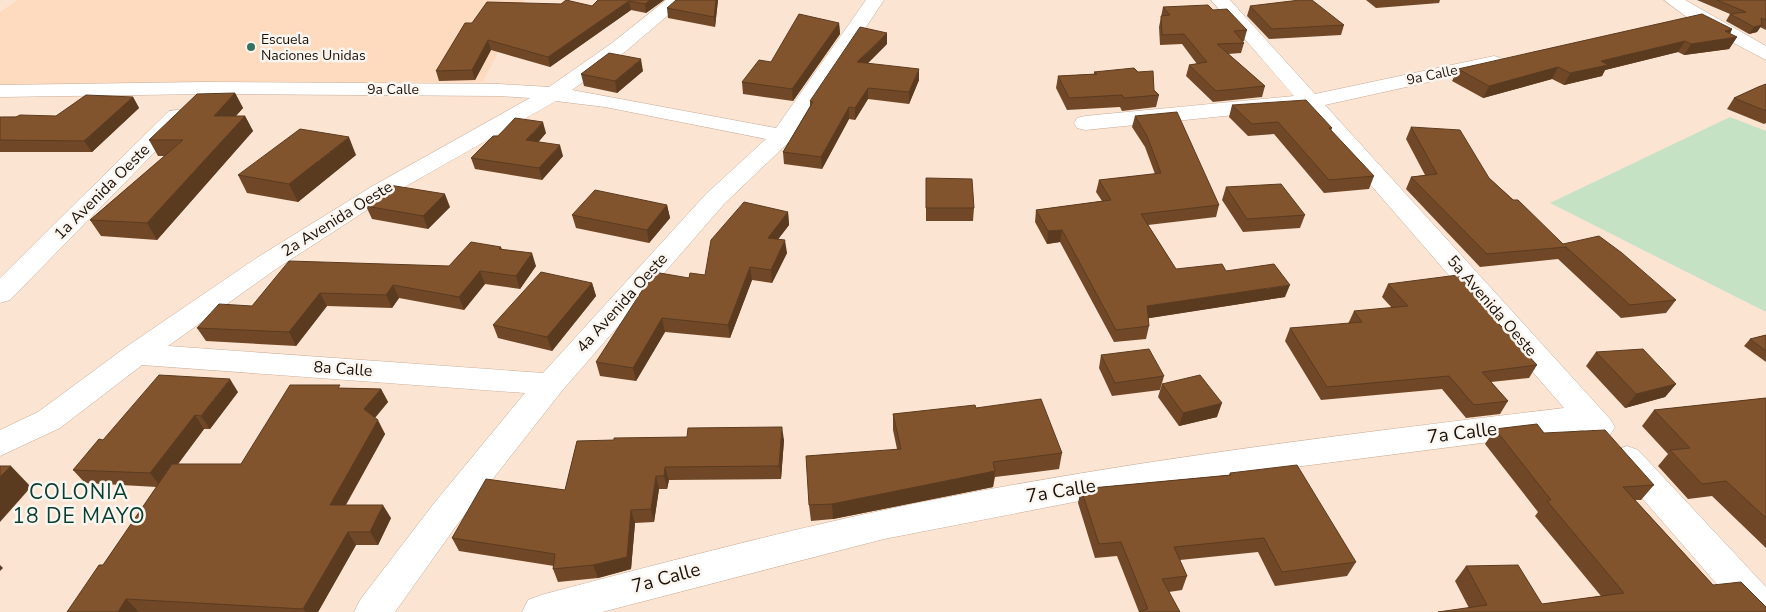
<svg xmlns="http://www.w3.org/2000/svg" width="1766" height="612" font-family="'Nunito Sans',sans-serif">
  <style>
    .built { fill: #fedabe }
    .green { fill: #c6e2c5 }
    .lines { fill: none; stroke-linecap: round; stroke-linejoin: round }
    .minor-casing { stroke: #c7ab95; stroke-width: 1 }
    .minor { fill: #fff; fill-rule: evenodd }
    .wall { fill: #704827 }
    .shaded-wall { fill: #5b3b20 }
    .building { fill: #82542d; stroke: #5b3b20 }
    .poi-dot { fill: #357360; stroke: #fbf5f0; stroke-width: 2 }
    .labels { text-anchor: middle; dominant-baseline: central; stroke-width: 5; stroke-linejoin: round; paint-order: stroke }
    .far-poi-label { font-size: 14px; fill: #1d130b; stroke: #fbf5f0; text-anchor: start }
    .far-street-label { font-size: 14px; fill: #1d130b; stroke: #fbf5f0 }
    .street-label { font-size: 16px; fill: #1d130b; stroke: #fbf5f0 }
    .near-street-label { font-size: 19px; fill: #1d130b; stroke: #fbf5f0 }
    .near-neighbourhood-label { font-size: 21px; letter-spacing: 1px; fill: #063e30; stroke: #fbf5f0 }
  </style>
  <rect width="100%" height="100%" fill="#fce4d2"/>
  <polygon class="built" points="18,0 525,0 483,82 0,86 0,12"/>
  <polygon class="green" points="1730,117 1766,131 1766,312 1550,203"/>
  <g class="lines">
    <g class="minor-casing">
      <g id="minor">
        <path d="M666 0H686L626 51 572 90 776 128 866 0H884L790 141 724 204 561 392 459 522 395 612H354L360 600 435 502 525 393 142 365 60 428 0 456V430L38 412 126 347 258 257 371 187 530 98 499 96 205 94 0 97V85L205 82 499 84 549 87 612 43ZM556 101 605 107 766 139 706 194 543 373 168 346 276 269 387 197Z"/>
        <path d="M1211 0H1230L1315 94 1494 56 1501 58 1504 62 1501 66 1325 105 1610 419 1615 427 1610 435C1599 439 1591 439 1583 430L1295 467 1074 502 884 539 602 612H522L528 600 541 595C674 560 808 524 943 498 1148 458 1357 433 1564 408L1304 108 1085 130 1077 128 1074 123 1077 118 1085 116 1294 96Z"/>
        <polygon points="1664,0 1685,0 1766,46 1766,60 1692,21"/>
        <polygon points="177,110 185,111 188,116 185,121 10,300 0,303 0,278 169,111"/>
        <polygon points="1627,446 1638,450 1766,587 1766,612 1741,612 1616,468 1611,459 1616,450"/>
      </g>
    </g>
    <use href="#minor" class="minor"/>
  </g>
  <g class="wall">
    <polygon points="598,0 664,0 646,13 631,10 550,67 491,50 475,80 439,81 436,71 472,23 592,6"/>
    <polygon points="718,0 715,27 668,18 667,8"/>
    <polygon points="1366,0 1440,0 1439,3 1376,8"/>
    <polygon points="1697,0 1766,0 1766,30 1760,27 1757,32 1749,34 1726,21 1730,14"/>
    <polygon points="1250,6 1344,25 1341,35 1269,39 1247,16"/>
    <polygon points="1163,7 1213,10 1247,30 1244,41 1242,41 1244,43 1241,53 1228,54 1265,86 1262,97 1213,102 1186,76 1189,65 1197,64 1182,44 1160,45 1159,27"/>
    <polygon points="839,23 840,34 793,101 743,94 742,82 771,62"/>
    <polygon points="1732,29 1730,34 1737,37 1729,49 1684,55 1678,52 1605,70 1602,76 1564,85 1552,79 1483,98 1452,81 1458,69"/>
    <polygon points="887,44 868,63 919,80 909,104 868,99 855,120 849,119 822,169 784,164 783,152 810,106 810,101"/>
    <polygon points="643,71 617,93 584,86 581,74"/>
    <polygon points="1094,72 1154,90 1159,95 1156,107 1122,111 1120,107 1067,110 1056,88 1058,76 1094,74"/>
    <polygon points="1766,84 1766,123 1764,124 1727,109 1734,98"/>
    <polygon points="235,93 243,108 236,116 245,116 253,131 157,240 101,236 90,220 165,156 158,156 149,140"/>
    <polygon points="133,97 139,108 92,152 0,152 0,117 56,116"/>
    <polygon points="1232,105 1332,128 1331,131 1374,176 1369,189 1324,193 1274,134 1248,136 1229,117"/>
    <polygon points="1135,116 1219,205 1216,217 1148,225 1176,269 1226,271 1285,297 1148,318 1149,326 1146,339 1114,342 1060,242 1047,244 1035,222 1036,210 1102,201 1096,192 1099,180 1155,174 1145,147 1132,127"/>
    <polygon points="1411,127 1489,178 1563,244 1676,300 1666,313 1621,318 1558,259 1480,267 1406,189 1411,177 1425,175 1406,139"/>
    <polygon points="546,133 538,142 563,156 542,180 475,169 471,158 498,136"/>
    <polygon points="356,155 298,202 247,193 238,175"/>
    <polygon points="926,178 974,208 973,221 926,221"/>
    <polygon points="1226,187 1305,215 1300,228 1243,232 1222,200"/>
    <polygon points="667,205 670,218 649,243 576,228 572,215"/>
    <polygon points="366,206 450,207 428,229 372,219"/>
    <polygon points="788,212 789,225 778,239 787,253 772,283 752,280 730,338 665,332 636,381 600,376 596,362 689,278 705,275"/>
    <polygon points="501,247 502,249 536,266 520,289 485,284 464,310 399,298 392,308 327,306 296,346 206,341 197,328 252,306 449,266"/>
    <polygon points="592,283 596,296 552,351 498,338 493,325"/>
    <polygon points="1388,284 1481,298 1479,302 1537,365 1529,378 1491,382 1508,401 1500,414 1466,418 1442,389 1321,400 1285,341 1290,328 1348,324 1354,311 1392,308 1382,297"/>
    <polygon points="1766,335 1766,362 1744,346 1750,339"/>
    <polygon points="1596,352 1676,384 1665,397 1625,408 1586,366"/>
    <polygon points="1101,355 1164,376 1160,390 1112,396 1099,368"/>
    <polygon points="1162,384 1217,417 1179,426 1158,397"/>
    <polygon points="341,388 381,389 388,402 375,418 385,434 346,505 391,518 378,545 356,545 318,612 67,612 103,565 157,487 85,483 73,470 103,440 238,392 210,429 204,429 178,464 241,464"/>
    <polygon points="1766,398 1766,548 1712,496 1688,499 1658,466 1668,454 1642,426 1654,410"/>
    <polygon points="976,408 1062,453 1059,469 995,477 993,487 833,519 811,521 809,505 897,449 893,430 893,414"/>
    <polygon points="1495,429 1544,433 1654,485 1641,500 1635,500 1713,585 1766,607 1469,608 1455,581 1466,566 1542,604 1601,596 1535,516 1538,512 1485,444"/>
    <polygon points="784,440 781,479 669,480 667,489 659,489 654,522 635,523 631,569 598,578 558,582 553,569 554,566 459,551 452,538 565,490 577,441"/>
    <polygon points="1230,473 1356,562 1347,576 1275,586 1258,552 1180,560 1187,576 1182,590 1169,592 1180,612 1139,612 1117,556 1095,558 1078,503 1081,489 1229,475"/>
  </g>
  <g class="shaded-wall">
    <polygon points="650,0 664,0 646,13 645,4"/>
    <polygon points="716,0 718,0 715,27 714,17"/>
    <polygon points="629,1 631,10 550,67 548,57"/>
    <polygon points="839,23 840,34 793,101 792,89"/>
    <polygon points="1762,25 1757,32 1749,34 1754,27"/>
    <polygon points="1732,29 1727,39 1737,37 1729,49 1684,55 1691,44"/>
    <polygon points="887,33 887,44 857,74 857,62"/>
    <polygon points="488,40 491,50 475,80 472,70"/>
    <polygon points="1685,41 1678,52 1605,70 1602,76 1564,85 1570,73 1601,61"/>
    <polygon points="641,59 643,71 617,93 615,81"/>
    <polygon points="1558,67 1552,79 1483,98 1489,86"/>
    <polygon points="919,69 919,80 909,104 909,92"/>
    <polygon points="868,88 868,99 855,120 855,108"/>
    <polygon points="235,93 243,108 222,131 214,116"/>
    <polygon points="133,97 139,108 92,152 84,141"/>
    <polygon points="849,107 849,119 822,169 821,157"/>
    <polygon points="245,116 253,131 157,240 147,223"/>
    <polygon points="543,122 546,133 530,152 526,140"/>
    <polygon points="349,137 356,155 298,202 289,184"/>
    <polygon points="560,145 563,156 542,180 539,168"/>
    <polygon points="445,194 450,207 428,229 423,216"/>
    <polygon points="667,205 670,218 649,243 647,230"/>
    <polygon points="788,212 789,225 770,250 768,238"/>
    <polygon points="1062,230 1060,242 1047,244 1048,231"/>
    <polygon points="785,240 787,253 772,283 771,270"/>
    <polygon points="532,253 536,266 520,289 516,276"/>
    <polygon points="750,267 752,280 730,338 728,325"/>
    <polygon points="480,271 485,284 464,310 459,297"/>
    <polygon points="592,283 596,296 552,351 547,337"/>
    <polygon points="393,285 399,298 392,308 386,295"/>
    <polygon points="1290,285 1285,297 1144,319 1147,306"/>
    <polygon points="320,293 327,306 296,346 289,332"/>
    <polygon points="662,318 665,332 636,381 633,368"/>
    <polygon points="230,379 238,392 210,429 201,416"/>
    <polygon points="1676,384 1665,397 1625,408 1636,394"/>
    <polygon points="381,389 388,402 371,422 364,409"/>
    <polygon points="1222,403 1217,417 1179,426 1183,413"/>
    <polygon points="195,415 204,429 161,487 150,473"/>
    <polygon points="378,420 385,434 338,518 330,505"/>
    <polygon points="782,427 784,440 781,479 779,466"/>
    <polygon points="11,466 31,487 0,522 0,477"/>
    <polygon points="665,467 669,480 667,489 664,476"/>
    <polygon points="995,471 993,487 833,519 832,504"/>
    <polygon points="656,476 659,489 654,522 651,509"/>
    <polygon points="383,505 391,518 378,545 370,532"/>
    <polygon points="631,510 635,523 631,569 598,578 593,565"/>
    <polygon points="348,532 356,545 318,612 306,612 303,609"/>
    <polygon points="0,565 3,568 0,571"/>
    <polygon points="126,599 139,612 118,612"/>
  </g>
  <g class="building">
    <polygon points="566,0 592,6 598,0 650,0 645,4 629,1 548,57 488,40 472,70 436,71 465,23 472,23 487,2 561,4"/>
    <polygon points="676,0 716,0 714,17 667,8"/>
    <polygon points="1300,0 1312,0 1344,25 1272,29 1250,6"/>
    <polygon points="1717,0 1766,0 1766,20 1761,18 1762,25 1754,27 1730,14 1746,12"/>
    <polygon points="1208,5 1213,10 1227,9 1247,30 1234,31 1244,43 1217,44 1265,86 1216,91 1189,65 1207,62 1184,34 1162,35 1161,16 1170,15 1163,7"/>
    <polygon points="799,14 839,23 792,89 742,82 759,60 771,62"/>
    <polygon points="1702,14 1732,29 1725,31 1737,37 1691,44 1685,41 1601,61 1608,65 1570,73 1558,67 1489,86 1458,69"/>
    <polygon points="860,27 887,33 857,62 919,69 909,92 868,88 855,108 849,107 821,157 783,152 813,102 810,101"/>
    <polygon points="609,53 641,59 615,81 581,74"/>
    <polygon points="1134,68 1138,72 1153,71 1154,90 1159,95 1124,98 1122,95 1069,98 1058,76 1097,74 1094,72"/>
    <polygon points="1766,84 1766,111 1734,98 1758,87"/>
    <polygon points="235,93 214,116 245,116 147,223 90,220 183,140 149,140 197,94"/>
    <polygon points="86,95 133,97 84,141 0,140 0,117 16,117 20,115 56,116"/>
    <polygon points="1306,100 1332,128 1329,128 1374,176 1329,180 1278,122 1252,124 1232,105"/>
    <polygon points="1177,112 1219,205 1141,214 1176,269 1222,264 1226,271 1274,264 1290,285 1147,306 1149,326 1116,330 1062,230 1048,231 1036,210 1111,200 1099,180 1161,173 1147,136 1135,116"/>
    <polygon points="515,118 543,122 526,140 560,145 539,168 471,158 493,136 498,136"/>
    <polygon points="1411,127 1460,130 1489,178 1513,200 1518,200 1563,244 1599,236 1622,253 1676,300 1630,305 1566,247 1487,254 1411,177 1437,174"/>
    <polygon points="300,129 349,137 289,184 238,175"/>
    <polygon points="926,178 972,179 974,208 926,208"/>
    <polygon points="1281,184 1305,215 1247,219 1226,187"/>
    <polygon points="389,185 445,194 423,216 366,206"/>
    <polygon points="595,190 667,205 647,230 572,215"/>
    <polygon points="744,202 788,212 768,238 785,240 771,270 750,267 728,325 662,318 633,368 596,362 654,272 689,278 690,273 705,275 711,240"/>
    <polygon points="471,242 501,247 499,249 532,253 516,276 480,271 459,297 393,285 386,295 320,293 289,332 197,328 219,304 252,306 289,261 449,266"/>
    <polygon points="541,272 592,283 547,337 493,325"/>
    <polygon points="1458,275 1481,298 1475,298 1537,365 1482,372 1508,401 1474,405 1449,376 1327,387 1290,328 1362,322 1354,311 1408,306 1388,284"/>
    <polygon points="1766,335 1766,351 1750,339"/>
    <polygon points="1149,349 1164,376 1115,383 1101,355"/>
    <polygon points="1643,349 1676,384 1636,394 1596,352"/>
    <polygon points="159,375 230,379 201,416 195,415 150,473 73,470 99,439 103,440"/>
    <polygon points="1200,375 1222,403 1183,413 1162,384"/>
    <polygon points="290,385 340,385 338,388 381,389 364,409 378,420 330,505 383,505 370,532 348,532 303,609 126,599 118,612 67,612 99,565 103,565 172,464 241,464"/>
    <polygon points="1766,398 1766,518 1726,481 1702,484 1670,450 1690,448 1654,410"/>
    <polygon points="1041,399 1062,453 993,462 995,471 832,504 809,505 806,456 901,449 893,414 975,405 976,408"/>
    <polygon points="1537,424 1544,433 1605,430 1654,485 1623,487 1713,585 1741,582 1766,607 1766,612 1438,612 1487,605 1466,566 1518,565 1542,604 1624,593 1547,501 1551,500 1495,429"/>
    <polygon points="782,427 779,466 665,467 664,476 656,476 651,509 631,510 627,557 593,565 553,569 555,554 452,538 486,479 565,490 577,441 614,440 614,438 687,437 688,428"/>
    <polygon points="1297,465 1356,562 1282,572 1264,538 1174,547 1187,576 1162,579 1180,612 1139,612 1148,609 1121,542 1099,544 1081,489 1231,475 1230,473"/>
    <polygon points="0,466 11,466 0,477"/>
  </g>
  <circle class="poi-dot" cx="251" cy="47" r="5"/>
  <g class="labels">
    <g class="far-poi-label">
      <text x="261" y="39">Escuela<tspan x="261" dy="16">Naciones Unidas</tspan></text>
    </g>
    <g class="far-street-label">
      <text transform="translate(1432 75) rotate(-12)">9a Calle</text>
      <text x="393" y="89">9a Calle</text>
    </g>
    <g class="street-label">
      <text transform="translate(102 192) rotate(-45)">1a Avenida Oeste</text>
      <text transform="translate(337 219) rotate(-32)">2a Avenida Oeste</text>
      <text transform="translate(622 303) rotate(-48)">4a Avenida Oeste</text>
      <text transform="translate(1492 306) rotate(49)">5a Avenida Oeste</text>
      <text transform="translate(343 369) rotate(4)">8a Calle</text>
    </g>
    <g class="near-street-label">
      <text transform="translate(1462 433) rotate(-7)">7a Calle</text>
      <text transform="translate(1061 491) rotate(-9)">7a Calle</text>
      <text transform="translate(666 578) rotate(-15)">7a Calle</text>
    </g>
    <g class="near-neighbourhood-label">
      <text x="79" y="492">COLONIA<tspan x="79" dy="24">18 DE MAYO</tspan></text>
    </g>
  </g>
</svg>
